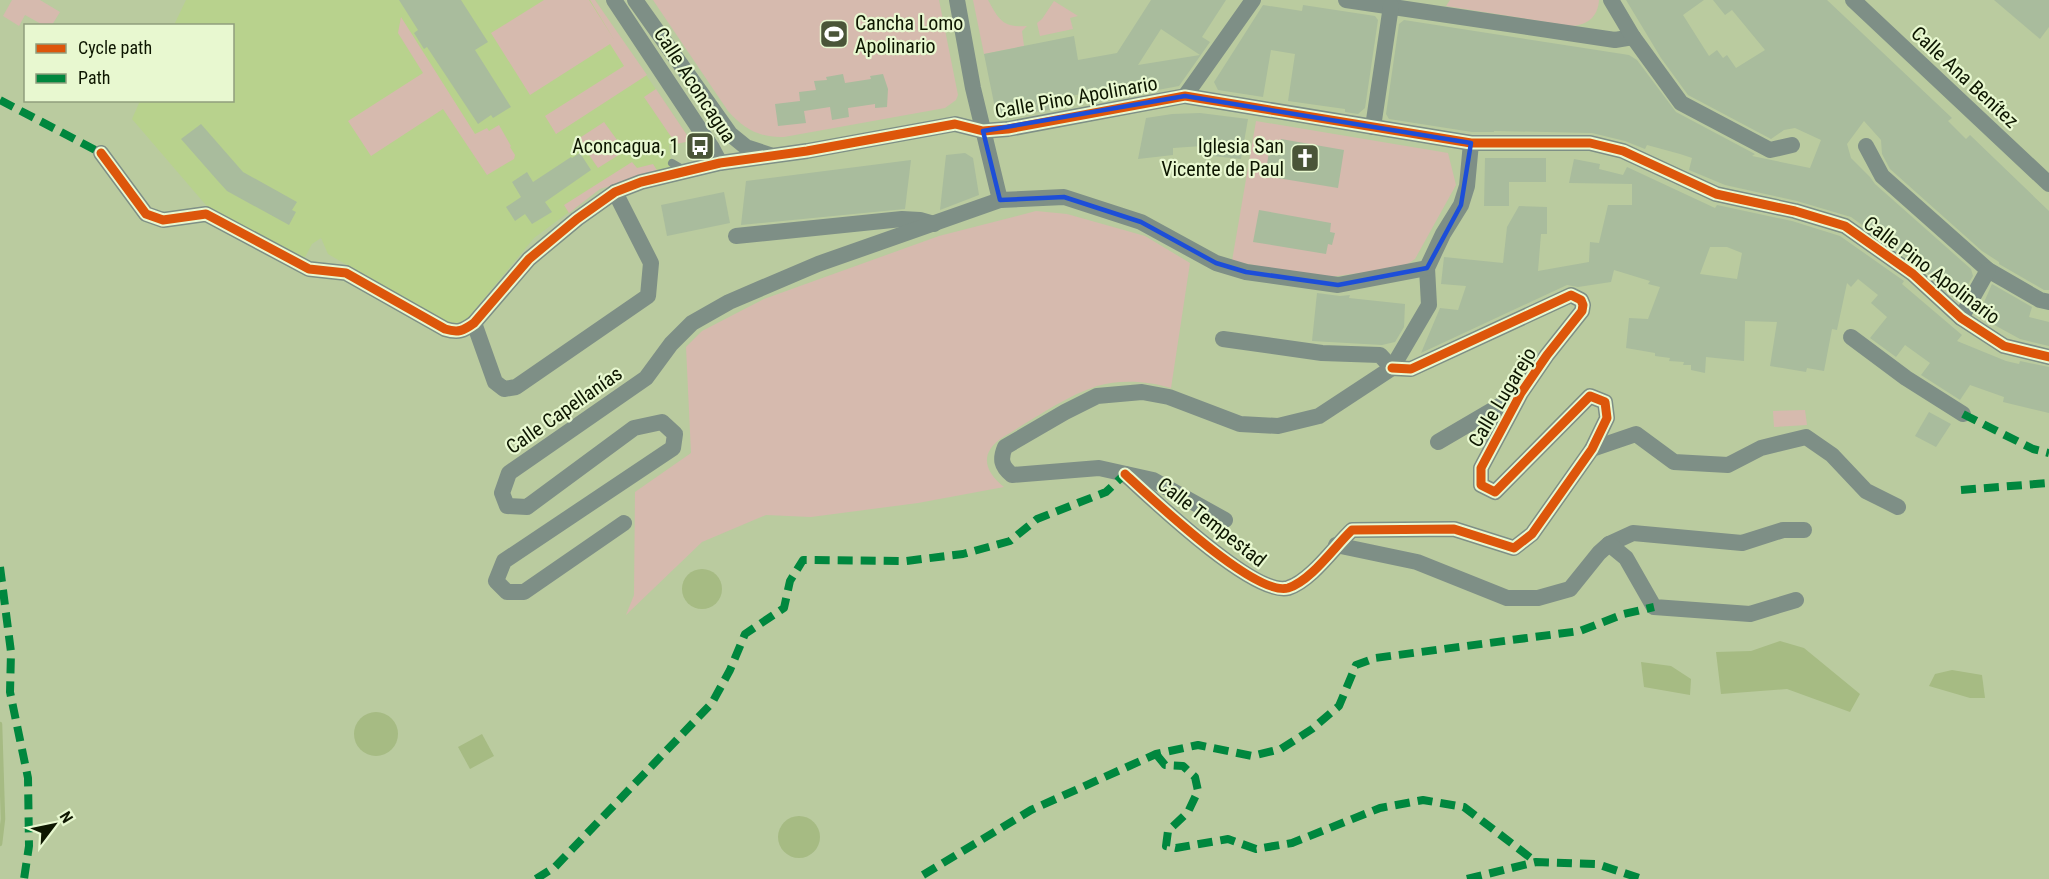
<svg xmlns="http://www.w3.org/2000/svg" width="2049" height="879" font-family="'Roboto Condensed',sans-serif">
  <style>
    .built { fill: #b8d28d }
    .green { fill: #d6baae }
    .water { fill: #a6bb83 }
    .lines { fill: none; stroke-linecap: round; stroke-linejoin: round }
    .stream { stroke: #a6bb83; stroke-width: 4.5 }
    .building { fill: #a9bc9d; fill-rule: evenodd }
    .service { stroke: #7e8f86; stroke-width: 8 }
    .minor { stroke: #7e8f86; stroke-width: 16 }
    .quiet { stroke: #00873e; stroke-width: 8; stroke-dasharray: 15 8; stroke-linecap: butt }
    .cycleway-casing { stroke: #e8f8d0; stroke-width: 13 }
    .cycleway { stroke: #dd560b; stroke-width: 9 }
    .marked { fill: none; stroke: #1d4ed8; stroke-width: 4.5; stroke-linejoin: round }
    .labels { text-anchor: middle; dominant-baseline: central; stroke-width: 4.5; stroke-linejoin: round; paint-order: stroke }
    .poi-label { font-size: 20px; fill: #0d1600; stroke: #e8f8d0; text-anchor: end }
    .street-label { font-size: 20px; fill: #0d1600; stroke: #e8f8d0 }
  </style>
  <rect width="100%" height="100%" fill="#bacb9f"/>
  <polygon class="built" points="186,0 595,0 691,141 669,145 672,169 641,175 600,189 534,238 466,320 461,323 449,324 328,254 321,238 312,244 303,261 211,211 132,119 140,101 232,100 232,26 174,25"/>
  <g class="green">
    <polygon points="12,0 40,0 60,12 52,25 43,25 25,15 19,26 3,16"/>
    <polygon points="544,0 589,0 615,41 590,0 595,0 647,75 556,134 545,116 624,66 610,44 530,95 491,33"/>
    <path d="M653 0H939L958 95 956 100 945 108 784 137C760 138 744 129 728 111Z"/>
    <path d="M973 0H988C999 20 1003 28 1027 26L1022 31 1024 46 984 54Z"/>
    <path d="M1450 0H1599C1598 16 1588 25 1572 26L1446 6Z"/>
    <polygon points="1054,1 1078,16 1070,18 1073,29 1040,36 1037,23 1042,19"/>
    <polygon points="401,17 475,134 487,128 489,131 499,125 511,146 510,147 515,155 514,159 487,175 443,109 371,156 348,121 423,73 398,33"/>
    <polygon points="656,89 691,141 676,144 644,97"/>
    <polygon points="1256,121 1448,153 1456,185 1415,259 1403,267 1323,278 1232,261"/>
    <polygon points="604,122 625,151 598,168 578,139"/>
    <polygon points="632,162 637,168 653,164 658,172 600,189 569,213 564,205"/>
    <path d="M1036 211 1067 214 1145 236 1190 263 1171 388C1150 381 1119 379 1097 386 1066 396 1032 420 1003 437 979 453 984 471 1004 487L918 503 811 517 766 515 702 542 626 615 634 595 635 492 691 453 686 347 702 331 764 299 939 236Z"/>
    <polygon points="1805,410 1807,425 1774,427 1773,411"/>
  </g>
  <g class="water">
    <circle cx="702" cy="589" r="20"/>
    <polygon points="1780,641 1804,648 1860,694 1850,712 1787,689 1721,694 1716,652 1751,651"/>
    <polygon points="1641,662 1671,666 1691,679 1690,695 1644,687"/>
    <polygon points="1952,670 1982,675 1985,698 1970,698 1929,686 1935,674"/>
    <circle cx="376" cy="734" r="22"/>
    <polygon points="482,734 494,756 470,769 458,747"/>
    <circle cx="799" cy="837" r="21"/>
  </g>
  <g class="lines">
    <polyline class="stream" points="0,724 3,819 0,844"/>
  </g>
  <g class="building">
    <polygon points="399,0 461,0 488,42 475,50 511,107 493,118 491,115 478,124 427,47 424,49 414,33 418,30"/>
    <path d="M1151 0H1226L1202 37 1210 42 1179 86 1136 94 1135 85 1064 97 1066 107 997 118 984 54 1074 36 1078 60 1117 53ZM1161 29 1200 55 1138 65Z"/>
    <polygon points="1626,0 1704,0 1683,15 1709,56 1717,50 1723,58 1727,55 1736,68 1765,50 1732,10 1725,15 1713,0 1827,0 1952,118 1948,121 1966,139 1970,135 2049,211 2049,290 2044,290 1999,264 1999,262 1982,251 1890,169 1882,154 1881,140 1864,121 1847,144 1851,158 1870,177 1875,184 1971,269 1973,276 1960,298 1956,299 1919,266 1851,217 1797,201 1725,185 1689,170 1692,158 1680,154 1647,145 1645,149 1625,141 1592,133 1494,131 1494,132 1472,132 1389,119 1386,114 1399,24 1404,20 1629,55 1637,60 1676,112 1755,154 1752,156 1810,168 1821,140 1795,128 1784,130 1771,139 1688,95 1661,58"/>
    <polygon points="1994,0 2049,0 2049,27 2040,39"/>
    <polygon points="1263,5 1302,11 1303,5 1375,16 1378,20 1365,108 1358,114 1345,112 1345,109 1288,101 1295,54 1271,50 1263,97 1218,90 1214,82"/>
    <polygon points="843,74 845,83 871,79 870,76 883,74 888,89 887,107 875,108 875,104 848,108 849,117 832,120 830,107 804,111 806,123 778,126 775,104 800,101 799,92 816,90 814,81 827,80 826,77"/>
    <polygon points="1200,113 1248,119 1241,159 1203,155 1202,146 1173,148 1173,155 1138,159 1146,118 1172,114"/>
    <polygon points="201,124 243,172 297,202 292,210 296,212 289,225 227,191 217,180 181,139"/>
    <polygon points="1281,139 1344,150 1338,188 1265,176 1269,152 1278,153"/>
    <polygon points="580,153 591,170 545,202 552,212 532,224 525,214 515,221 506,207 521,197 512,182 527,172 533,182 571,157 572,158"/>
    <polygon points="965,153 973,158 979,195 940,210 946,155"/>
    <polygon points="1485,158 1546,158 1546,182 1509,182 1509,206 1484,206"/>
    <path d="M1574 159 1600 164 1599 169 1623 175 1627 167 1715 208 1717 205 1792 221 1840 236 1904 281 1902 284 1962 335 1957 341 2006 361 2019 364 2020 361 2049 367V413L2003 402 2004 397 1970 385 1960 400 1921 375 1930 363 1905 345 1896 357 1870 338 1887 317 1871 303 1878 295 1858 279 1851 287 1847 283 1837 330 1832 329 1824 371 1807 368 1806 372 1770 366 1777 322 1745 321 1744 361 1706 357 1705 373 1691 370V365H1683L1684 362 1669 361 1670 358 1655 356V353L1626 348 1629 318 1648 319 1660 287 1648 284 1650 281 1614 270 1611 282 1578 287 1567 285 1421 353 1440 308 1458 310 1466 286 1441 284 1444 257 1503 263 1507 227 1519 206 1547 207V234H1541L1538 271 1589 262 1590 242 1599 243 1608 205H1632V184L1569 183ZM1710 247H1727L1742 253 1737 279 1700 274Z"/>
    <polygon points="911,160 905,209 741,225 746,181"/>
    <polygon points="724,192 730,223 667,236 661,205"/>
    <polygon points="1259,210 1331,223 1330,232 1335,233 1332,245 1328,244 1326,254 1253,242"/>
    <polygon points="1992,284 2032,307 2029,317 2049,322 2049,346 2020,339 1978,316"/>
    <polygon points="1317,293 1340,296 1350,295 1349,298 1405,304 1404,327 1395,342 1382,345 1312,341"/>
    <polygon points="1929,412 1951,424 1936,447 1915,436"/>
  </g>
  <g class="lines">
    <polyline class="service" points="672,163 684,170"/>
    <g class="minor">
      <polyline points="614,0 712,148 720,163"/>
      <polyline points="635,0 730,134 746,147 770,155"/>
      <polyline points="957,0 973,88 1000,200"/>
      <polyline points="1346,0 1615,40 1633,37"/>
      <polyline points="1611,0 1633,37 1681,103 1770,150 1792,145"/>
      <polyline points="1853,0 2049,184"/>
      <polyline points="1185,96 1253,0"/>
      <polyline points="1373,127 1391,6"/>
      <polyline points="1866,146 1882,176 1988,270 2040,300 2049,302"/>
      <path d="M101 153 146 214 163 220 206 214 309 269 346 273 445 329C458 333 463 331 474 323L529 259 577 219 615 192 641 182 720 163 807 151 955 124 983 131 1008 129 1185 96 1471 143H1590L1623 151 1716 194 1795 211 1845 226 1913 274 1961 318 2004 346 2049 357"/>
      <polyline points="736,236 902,219 920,220 934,224"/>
      <polyline points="1961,318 1988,270"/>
      <polyline points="474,323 495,382 504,389 516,387 648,296 651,263 615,192"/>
      <polyline points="1851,337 1906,378 1963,414"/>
      <polyline points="1223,339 1322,353 1380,355 1392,368"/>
      <polyline points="1438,442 1520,394"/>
      <polyline points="1592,449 1636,434 1674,462 1728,465 1761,448 1806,437 1832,455 1866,491 1898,507"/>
      <path d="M1125 474C1151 498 1255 597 1288 588 1311 581 1335 546 1352 530L1454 529 1514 548 1532 534 1592 449 1607 418 1605 402 1590 396 1495 492 1481 485V468L1521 393 1547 355 1582 311 1583 305 1581 300 1571 295 1411 369 1392 368"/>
      <path d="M1225 520 1153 480 1099 468 1012 475C1001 466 1000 459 1005 447L1065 412 1097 396 1142 392 1169 397 1240 424 1278 426 1319 416 1392 368 1429 305 1427 268 1443 234 1461 205 1467 186 1471 143"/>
      <polyline points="624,523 524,592 507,592 496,581 504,561 673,448 675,434 662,422 634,428 527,507 507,506 502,493 509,473 646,378 671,344 692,323 729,302 818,264 1000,200 1064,197 1141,222 1216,263 1246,272 1338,285 1427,268"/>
      <polyline points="1609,544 1633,533 1742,543 1783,530 1804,530"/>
      <polyline points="1336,545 1417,562 1507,598 1538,598 1570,589 1599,553 1609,544 1626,558 1654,607 1750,614 1796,600"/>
    </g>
    <g class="quiet">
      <polyline points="0,100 101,153"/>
      <polyline points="1963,414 2033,449 2049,453"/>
      <polyline points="1961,490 2049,483"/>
      <polyline points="0,567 11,652 10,692 28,778 29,846 24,879"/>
      <polyline points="1156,754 1165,765 1183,766 1195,777 1198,791 1188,812 1168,831 1166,846 1176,848 1228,839 1256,849 1292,843 1380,808 1423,800 1464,807 1536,862"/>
      <polyline points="923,875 1031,810 1156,754 1198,745 1252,756 1281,749 1312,729 1339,706 1356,665 1375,658 1580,631 1624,614 1654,607"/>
      <polyline points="536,879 555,867 712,703 730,670 745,634 784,608 790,581 803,560 906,561 963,554 1010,541 1037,519 1106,492 1125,474"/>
      <polyline points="1467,879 1536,862 1597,864 1642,879"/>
    </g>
    <g class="cycleway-casing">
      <g id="cycleway">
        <path d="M101 153 146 214 163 220 206 214 309 269 346 273 445 329C458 333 463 331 474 323L529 259 577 219 615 192 641 182 720 163 807 151 955 124 983 131 1008 129 1185 96 1471 143H1590L1623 151 1716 194 1795 211 1845 226 1913 274 1961 318 2004 346 2049 357"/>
        <path d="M1125 474C1151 498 1255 597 1288 588 1311 581 1335 546 1352 530L1454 529 1514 548 1532 534 1592 449 1607 418 1605 402 1590 396 1495 492 1481 485V468L1521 393 1547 355 1582 311 1583 305 1581 300 1571 295 1411 369 1392 368"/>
      </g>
    </g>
    <use href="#cycleway" class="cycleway"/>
  </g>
  <path class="marked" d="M1185 96 1471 143 1461 205 1427 268 1338 285 1246 272 1216 263 1141 222 1064 197 1000 200 983 131Z"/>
  <defs>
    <g id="stadium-square" transform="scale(1.5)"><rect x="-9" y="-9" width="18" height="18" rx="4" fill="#4a5538" stroke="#e8f8d0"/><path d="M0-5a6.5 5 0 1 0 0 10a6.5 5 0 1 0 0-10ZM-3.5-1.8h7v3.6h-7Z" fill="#fff"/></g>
    <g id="bus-square" transform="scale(1.5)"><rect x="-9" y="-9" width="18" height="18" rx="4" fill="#4a5538" stroke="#e8f8d0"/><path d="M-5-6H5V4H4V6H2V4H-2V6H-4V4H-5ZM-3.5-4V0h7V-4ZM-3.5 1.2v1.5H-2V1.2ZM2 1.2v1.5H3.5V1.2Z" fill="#fff"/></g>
    <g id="church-square" transform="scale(1.5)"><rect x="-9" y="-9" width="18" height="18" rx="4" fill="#4a5538" stroke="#e8f8d0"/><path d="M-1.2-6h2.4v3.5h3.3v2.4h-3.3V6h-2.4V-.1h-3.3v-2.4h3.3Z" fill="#fff"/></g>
  </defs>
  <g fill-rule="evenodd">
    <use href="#stadium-square" x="834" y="34"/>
    <use href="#bus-square" x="700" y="146"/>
    <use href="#church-square" x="1305" y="158"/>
  </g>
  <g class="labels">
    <g class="poi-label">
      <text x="855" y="23" text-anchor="start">Cancha Lomo<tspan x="855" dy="23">Apolinario</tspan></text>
      <text x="679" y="146">Aconcagua, 1</text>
      <text x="1284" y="146">Iglesia San<tspan x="1284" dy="23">Vicente de Paul</tspan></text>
    </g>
    <g class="street-label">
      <text transform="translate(1965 77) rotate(43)">Calle Ana Benítez</text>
      <text transform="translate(695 85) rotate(57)">Calle Aconcagua</text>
      <text transform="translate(1076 97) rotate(-10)">Calle Pino Apolinario</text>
      <text transform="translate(1932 270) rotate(37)">Calle Pino Apolinario</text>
      <text transform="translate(1502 397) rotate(-59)">Calle Lugarejo</text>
      <text transform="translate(564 410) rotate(-35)">Calle Capellanías</text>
      <text transform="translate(1212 522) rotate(38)">Calle Tempestad</text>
    </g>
  </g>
  <rect x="24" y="24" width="210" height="78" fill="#e8f8d0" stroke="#909e7d" stroke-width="1.5"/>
  <rect x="36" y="44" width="30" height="9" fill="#dd560b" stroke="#909e7d" stroke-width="1.5"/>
  <text x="78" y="54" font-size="18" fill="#0d1600">Cycle path</text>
  <rect x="36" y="74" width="30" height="9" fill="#00873e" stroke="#909e7d" stroke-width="1.5"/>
  <text x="78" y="84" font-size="18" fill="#0d1600">Path</text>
  <g transform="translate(54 825) rotate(58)" stroke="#e8f8d0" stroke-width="4.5" paint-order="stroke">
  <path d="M0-4.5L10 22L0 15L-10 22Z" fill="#0d1600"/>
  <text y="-9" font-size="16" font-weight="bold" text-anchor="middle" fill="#0d1600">N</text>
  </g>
</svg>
